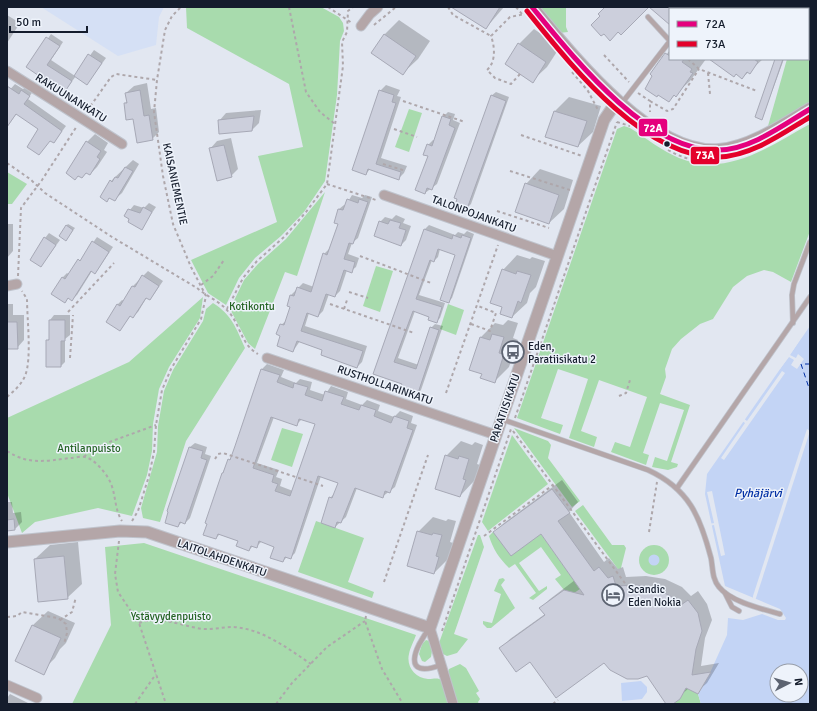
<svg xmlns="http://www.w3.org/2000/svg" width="817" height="711" font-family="Signika,sans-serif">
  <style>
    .built { fill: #d5e0f5 }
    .green { fill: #a8dbad }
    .water { fill: #c3d4f5; fill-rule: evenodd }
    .pier { fill: #e2e7f1 }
    .shadow { fill: #0003; fill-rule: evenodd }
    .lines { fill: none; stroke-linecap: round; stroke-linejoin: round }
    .ferry { stroke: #012fa5; stroke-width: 1; stroke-dasharray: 5 4; stroke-linecap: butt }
    .building { fill: #cccfdc; stroke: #a7a9b6; fill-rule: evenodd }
    .service-casing { stroke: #bfc3cc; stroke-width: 6 }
    .minor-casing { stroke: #bfc3cc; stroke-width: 11 }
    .tertiary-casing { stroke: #bfc3cc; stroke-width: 13 }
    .secondary-casing { stroke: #bfc3cc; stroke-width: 14 }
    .trunk-casing { stroke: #bfc3cc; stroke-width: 17 }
    .path { stroke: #aea7ab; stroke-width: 2; stroke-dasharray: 3 3; stroke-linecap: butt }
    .service { stroke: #b4a6a8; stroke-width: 4.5 }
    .minor { stroke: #b4a6a8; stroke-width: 9 }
    .tertiary { stroke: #b4a6a8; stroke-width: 11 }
    .secondary { stroke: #b2a6a9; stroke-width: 12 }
    .trunk { stroke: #b0a6aa; stroke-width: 15 }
    .bus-1-casing { stroke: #eef3fb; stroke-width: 8 }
    .bus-2-casing { stroke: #eef3fb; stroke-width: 8 }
    .bus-1 { stroke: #e5007d; stroke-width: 5 }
    .bus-2 { stroke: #e4002b; stroke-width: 5 }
    .bus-dot { fill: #141c2c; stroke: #eef3fb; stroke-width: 1.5 }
    .labels { text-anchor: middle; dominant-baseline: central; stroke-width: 3; stroke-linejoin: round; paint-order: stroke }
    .street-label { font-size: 11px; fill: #141c2c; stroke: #eef3fb }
    .park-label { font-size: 11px; fill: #256425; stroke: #eef3fb }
    .poi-label { font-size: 11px; fill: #141c2c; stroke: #eef3fb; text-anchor: start }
    .water-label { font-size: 12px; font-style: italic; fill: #012fa5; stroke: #eef3fb }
    .line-badge { stroke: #eef3fb; stroke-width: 1.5 }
    .badge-label { font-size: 11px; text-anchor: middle; font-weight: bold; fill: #fff }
  </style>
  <rect width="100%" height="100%" fill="#e2e7f1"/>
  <polygon class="built" points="41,7 164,7 159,17 156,45 118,56"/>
  <g class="green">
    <polygon points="186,7 321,7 339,17 343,23 344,31 340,41 337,95 325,181 304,212 281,236 255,258 239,278 226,305 208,293 191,260 277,222 258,156 303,147 289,84 187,28"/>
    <polygon points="539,7 566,7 566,27 568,32 559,33"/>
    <polygon points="808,28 810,30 810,102 790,115 768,126 787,59 808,59"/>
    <polygon points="409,109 422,113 409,152 395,147"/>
    <path d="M810 124V231L791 282 773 272 764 270 747 276 733 287 713 319 700 324 681 339 672 349 665 369 666 377 660 394 690 405 671 462 678 464 677 467 668 470 652 467 655 457 667 461 684 410 660 403 643 453 649 455 646 465 611 452 615 442 630 447 647 397 599 380 581 431 597 437 594 447 569 438 588 379 558 369 541 418 563 425 560 434 517 418 617 129 624 126 630 128C646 138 662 151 679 158 727 178 770 146 810 124Z"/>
    <polygon points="7,172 27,184 12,204 7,204"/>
    <polygon points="325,192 297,276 285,272 255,349 248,343 230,309 244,280 258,264 286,239"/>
    <polygon points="376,266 393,271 380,312 363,306"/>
    <polygon points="203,297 200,318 169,367 159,389 153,424 152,451 147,475 132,516 98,508 35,522 22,533 7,493 7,418 129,362"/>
    <path d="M213 303C232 315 236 328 245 348L186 441 160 522 143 518 141 508 157 452 158 426 164 391 173 370 203 321 206 309Z"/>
    <polygon points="448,304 464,310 456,335 440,329"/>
    <polygon points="282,428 303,434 292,467 271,460"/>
    <polygon points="514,428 548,441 551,445 548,458 580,501 572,507"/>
    <polygon points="512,435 548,484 488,531 482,522"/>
    <polygon points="583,505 612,545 624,545 626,548 621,568 618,569 575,511"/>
    <polygon points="316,521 364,538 348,582 374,592 372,598 298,572"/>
    <path d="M493 532 541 534 580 589 574 593 564 590 555 579 561 575 541 547 519 563 539 591 547 586V589L533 600 529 598 536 593 515 564 509 568C499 558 493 549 489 536Z"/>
    <polygon points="478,535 480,535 484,547 454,634 468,639 457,653 447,656 443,654 439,643"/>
    <path d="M144 543 416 635C414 641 410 648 409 654 406 666 415 678 428 679 435 679 437 677 443 681L450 704H72L111 625 105 547Z"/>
    <circle cx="654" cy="560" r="15"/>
    <polygon points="503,578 505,580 501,585 515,608 491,628 487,628 483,624 483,621 492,623 501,594 494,591 499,579"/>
    <polygon points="426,640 429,641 432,651 431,657 425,662 422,661 419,654 422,644"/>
    <polygon points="460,664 466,668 479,691 476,693 480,699 478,702 479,704 457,704 448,672 449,669"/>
    <polygon points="687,686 698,694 701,704 673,704 680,699"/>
  </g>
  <g class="water">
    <path d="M810 326V704H701L698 694 709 675 727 635 728 618 743 620 762 614 778 620H785L786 618 780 609 725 586 705 494 707 474ZM777 671H801V695H777Z"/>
    <circle cx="654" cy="560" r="5.5"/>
    <polygon points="641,681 647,687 647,692 642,699 622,701 621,683"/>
  </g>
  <g class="pier">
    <polygon points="810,324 790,355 796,358 798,354 804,359 797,369 791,365 794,360 789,357 780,369 778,368"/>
    <polygon points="782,371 785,373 724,460 721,458 745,423 741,420 743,418 747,421"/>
    <polygon points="807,429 810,431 755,601 753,600 753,596"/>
    <polygon points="712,491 725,555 721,556 714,525 709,526 709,524 714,523 707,492"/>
  </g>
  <g class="shadow">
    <polygon points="461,7 504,7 486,28"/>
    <polygon points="651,7 714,7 712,9 670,9 670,24"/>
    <polygon points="758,7 762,7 764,9 756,9"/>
    <polygon points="7,15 20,23 7,43"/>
    <polygon points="399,20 430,41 418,59 403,73 384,35"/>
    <polygon points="534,29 560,47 547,67 532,81 519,44"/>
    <polygon points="51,34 63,42 51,60 75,76 94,50 106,58 87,84 76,76 64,92 28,67"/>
    <polygon points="670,50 670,59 706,59 690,81 668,101 651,74"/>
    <polygon points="711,59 763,59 742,78"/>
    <polygon points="776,59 784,59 762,119"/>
    <polygon points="147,83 151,109 156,108 159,132 152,139 125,103 128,101 126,93 134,86"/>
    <polygon points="15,84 23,89 27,86 33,91 28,99 66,126 54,142 40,129 17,113 7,127 7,93"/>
    <polygon points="386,85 400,90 397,96 401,97 381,158 407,166 404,173 399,178 370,169 366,174 380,91"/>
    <polygon points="496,92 509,97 471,204 467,208 491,96"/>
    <polygon points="569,97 601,106 593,132 578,146 547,136 555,111"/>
    <polygon points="261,110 259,123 252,130 219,121 226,113"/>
    <polygon points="448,112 455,114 453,120 460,123 437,184 425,193 429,156 428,145 433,140 435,140 443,117"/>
    <polygon points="95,134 108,143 104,150 107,152 97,167 90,174 87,172 82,177 67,173 87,142"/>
    <polygon points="231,138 238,169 231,176 210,149 217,141"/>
    <polygon points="133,160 139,164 122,193 114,200 110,197 107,200 111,181"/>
    <polygon points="540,169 573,180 564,209 549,223 526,184"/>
    <polygon points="352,195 362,198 365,195 372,197 358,238 352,243 348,254 359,258 356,267 351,271 347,270 340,291 335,296 329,294 323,311 318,316 309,313 305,326 367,346 362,362 357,367 324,349 300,341 293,351 282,335 281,325 287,320 292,306 291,295 303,283 314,287 324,254 329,249 339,224 339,209 344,205 346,205"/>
    <polygon points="149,203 156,207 141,229 125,216 134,205 144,208"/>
    <polygon points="396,215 405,219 403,223 411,226 406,240 401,245 380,222 385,217 392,219"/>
    <polygon points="7,224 13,224 13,251 7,258"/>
    <polygon points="68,224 75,228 66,239 66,226"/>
    <polygon points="429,225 455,235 458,232 464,234 467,231 474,234 452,298 448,302 456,254 440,249 438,257 434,261 432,260 419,295 445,303 440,318 436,322 430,316 415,311 398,358 419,365 431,328 435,324 443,326 421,390 417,394 404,383 374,373 425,229"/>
    <polygon points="49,233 60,240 41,266 45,238"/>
    <polygon points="97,237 113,247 99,268 95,273 92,271 77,295 72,299 69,297 65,302 62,278 67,273 70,275"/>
    <polygon points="517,255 530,259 532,257 545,261 536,287 530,293 527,303 512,317 504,306 503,270"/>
    <polygon points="148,271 163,281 154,294 150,299 147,297 138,312 133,316 131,315 120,330 117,305 122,300 124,301 133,286"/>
    <polygon points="7,304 13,304 13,315 24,315 24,340 17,348 7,348"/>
    <polygon points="54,315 70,315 70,335 65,339 65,362 61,366 47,341 50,338 50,320"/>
    <polygon points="508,320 518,323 513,338 518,340 509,367 494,382 483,373 471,369 481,337 495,323 503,325"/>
    <path d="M267 364 284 370 281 377 296 383 300 379 312 382 310 390 325 395 331 386 348 392 346 399 362 405 367 400 380 405 378 411 394 417 400 411 413 416 411 423 417 425 395 487 382 497 357 488 346 517 335 527 330 498 335 493 339 482 321 476 295 553 290 558 287 557 283 561 275 546 262 541 256 547 253 546 249 550 239 541 220 534 216 538 208 523 222 474 229 460 233 455 262 369ZM274 417 297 424 302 419 317 423 293 491 280 486 282 479 276 477 279 470 257 463Z"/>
    <polygon points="461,441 472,445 475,442 483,445 477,464 480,465 474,481 460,496 446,456"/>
    <polygon points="195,443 207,447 205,454 211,456 190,518 185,523 182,522 178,526 190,447"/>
    <polygon points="562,480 578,502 569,512 604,562 609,558 618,569 623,567 626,577 646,576 665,579 682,587 691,596 698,591 707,604 712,620 705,638 701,666 719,663 707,683 697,692 689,688 671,704 667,704 648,675 605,661 530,661 501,649 510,639 545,614 541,608 550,599 575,580 541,533 495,532 504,523"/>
    <polygon points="7,502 12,502 13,513 21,512 22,522 15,529 7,530"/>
    <polygon points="433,517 446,521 448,519 456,521 450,542 453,543 448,559 434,573 418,532"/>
    <polygon points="78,542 82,584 67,598 35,559 50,545"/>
    <polygon points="48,611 75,623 66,643 60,649 55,658 41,672 17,661 33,625"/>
    <polygon points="10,694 28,703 28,704 7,704 7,698"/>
  </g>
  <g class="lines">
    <polyline class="ferry" points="810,364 801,364 810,391"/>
  </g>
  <g class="building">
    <polygon points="451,7 500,7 486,29"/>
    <polygon points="605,7 649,7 621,35 618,32 610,41 604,34 601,36 591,25 600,16 598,14"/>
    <polygon points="649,7 670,7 670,25"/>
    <polygon points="384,34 416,56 403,75 371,53"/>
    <polygon points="46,37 60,46 47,65 72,81 64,93 26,67"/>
    <polygon points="518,43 546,62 533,83 505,64"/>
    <polygon points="665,53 670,56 670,59 684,59 682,62 692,69 690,72 693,73 676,97 674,95 669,102 658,95 657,97 645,89 652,76 650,74"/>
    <polygon points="88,54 102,63 87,85 74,76"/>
    <polygon points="709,59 754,59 758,62 750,74 747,72 742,79 736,74 734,77"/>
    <polygon points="775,59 783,59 762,120 755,117"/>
    <polygon points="7,86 19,94 21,90 30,96 24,104 62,131 54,143 50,141 39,155 27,147 38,129 16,114 7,127"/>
    <polygon points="140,90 144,116 149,115 153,140 137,143 133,119 126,120 124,103 127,103 125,93"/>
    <polygon points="379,90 394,95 392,102 396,103 376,164 401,172 399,180 368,169 366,175 352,170"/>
    <polygon points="491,95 506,101 467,209 455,205 457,199 454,198"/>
    <polygon points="554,111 587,121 578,147 545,137"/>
    <polygon points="254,116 252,131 219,134 218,120"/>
    <polygon points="442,116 451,119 449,125 455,128 432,190 427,188 425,194 415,190 428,156 423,155 427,144 432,146"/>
    <polygon points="86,141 101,151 97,157 100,159 90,175 86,173 82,178 78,176 75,180 66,173"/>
    <polygon points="224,145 232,177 217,181 209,148"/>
    <polygon points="125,167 133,171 115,201 109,198 107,202 100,197 110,180 112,182 115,177 118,178"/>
    <polygon points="525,183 559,195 549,224 515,212"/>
    <polygon points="347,199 358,203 359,199 368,202 353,244 349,243 344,259 355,262 352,273 344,270 335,297 326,294 318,317 307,313 301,331 363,351 357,368 321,355 322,350 297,341 293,352 277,346 280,336 276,334 280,324 284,325 290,307 287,306 290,295 294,296 297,287 311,292 323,253 327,255 338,224 334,223 338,209 343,210"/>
    <polygon points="143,207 152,212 142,230 128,222 129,219 124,216 128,209 140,213"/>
    <polygon points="390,220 401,223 399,228 406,230 401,246 374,236 379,221 388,224"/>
    <polygon points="66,225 73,230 66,241 59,236"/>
    <polygon points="424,229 452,239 453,235 461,238 462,235 471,238 449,303 440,300 455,255 438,249 434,262 430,260 416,299 442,307 437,323 428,320 429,317 413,311 394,362 416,369 430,327 439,330 417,396 408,393 409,389 401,386 402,384 373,374"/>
    <polygon points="44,237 56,245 41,267 30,260"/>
    <polygon points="92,241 109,252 95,274 91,271 72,301 68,298 65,303 51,294 62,277 65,279 78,259 80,261"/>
    <polygon points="502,269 516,274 517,271 531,275 521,303 518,301 512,318 500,314 502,307 490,303"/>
    <polygon points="142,275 159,286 150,300 146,298 133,318 130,316 120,331 106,322 117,304 120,306 132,286 135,287"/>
    <polygon points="49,320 65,320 65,341 61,341 61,367 46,367 46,340 49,340"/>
    <polygon points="7,322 17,322 18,349 7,349"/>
    <polygon points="492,334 504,337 499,353 504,354 495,383 480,378 482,374 469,370 480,337 490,340"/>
    <path d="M261 369 280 375 277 382 293 388 294 383 308 387 305 395 322 401 325 391 344 397 341 404 359 410 361 405 376 410 374 416 391 423 394 416 409 421 407 428 413 430 390 493 385 491 383 498 355 488 341 523 337 522 335 528 321 523 329 497 332 498 338 483 318 476 291 559 285 557 283 562 270 558 274 547 259 541 257 548 251 546 249 551 236 546 238 541 218 534 216 539 203 535 207 524 205 523 222 473H223L228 459 230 460 235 446ZM271 417 297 426 299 419 315 424 290 496 275 491 278 484 272 482 274 475 253 468Z"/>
    <polygon points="189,447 203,451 201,458 207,460 185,524 180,522 178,527 165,523 168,512 167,511"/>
    <polygon points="445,455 458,459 459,456 469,459 463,479 466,480 460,497 435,489"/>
    <polygon points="552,489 570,513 558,521 594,571 599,567 608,578 613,576 616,586 636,585 655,588 672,597 681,605 688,600 698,613 702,631 696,649 692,675 711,672 698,694 686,688 680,699 673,704 666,704 647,676 638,679 627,679 610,670 604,663 556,698 530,662 516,672 499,648 545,615 539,608 564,590 584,595 541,534 511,556 493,532"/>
    <polygon points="14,519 15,530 7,531 7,520"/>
    <polygon points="417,531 432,535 433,533 442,535 436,556 439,557 434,574 407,566"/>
    <polygon points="64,556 68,599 38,602 34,559"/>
    <polygon points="32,625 61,638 44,675 15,661"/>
  </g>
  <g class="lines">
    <g class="service-casing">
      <g id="service">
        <polyline points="622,103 670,41 648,17"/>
        <polyline points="793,323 792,295 794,284 810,242"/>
        <path d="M501 419 648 470C689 489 700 516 711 558 713 568 712 579 719 587 731 602 762 609 780 614"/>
        <polyline points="677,488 810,297"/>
        <polyline points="725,593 732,607 739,611"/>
        <path d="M430 628C414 647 401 680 441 665"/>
      </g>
    </g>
    <g class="minor-casing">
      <g id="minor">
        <polyline points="361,26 370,14 378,7"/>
        <polyline points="7,71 122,144"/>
        <polyline points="384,195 557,256"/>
        <polyline points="7,286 17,284"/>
        <polyline points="267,358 496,435"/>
        <polyline points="430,628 453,704"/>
        <polyline points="7,685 37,698"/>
      </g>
    </g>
    <g class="tertiary-casing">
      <polyline id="tertiary" points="7,542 120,531 147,532 430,628 604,120 617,101"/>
    </g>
    <g class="secondary-casing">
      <path id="secondary" d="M532 7C571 54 652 156 719 150 749 148 785 124 810 109"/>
    </g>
    <g class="trunk-casing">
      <polyline id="trunk" points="802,7 805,9"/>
    </g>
    <g class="path">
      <polyline points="289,7 306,92 320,112 335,124"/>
      <polyline points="328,7 352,23"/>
      <polyline points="448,7 453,15 491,36"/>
      <polyline points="516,7 522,14"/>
      <polyline points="808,22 810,24"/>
      <polyline points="374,25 396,7"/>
      <polyline points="604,55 629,82"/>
      <polyline points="688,59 699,69 757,91"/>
      <polyline points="572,72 588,91 598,110"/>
      <polyline points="708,73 710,94"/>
      <path d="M520 74 511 84 495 78 487 70C496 62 495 47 491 36L510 17 525 14"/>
      <polyline points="638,93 650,101 650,112"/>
      <polyline points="403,101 465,122"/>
      <polyline points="650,101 667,111 673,109 699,69"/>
      <polyline points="87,111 111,77 116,74 157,80"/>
      <polyline points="617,122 630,126"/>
      <polyline points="394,129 417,137"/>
      <polyline points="521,135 582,156"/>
      <path d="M668 150C684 159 700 163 719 162"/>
      <path d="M7 163 30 179 45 193 112 237 197 288C206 296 219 301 227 310 241 324 240 344 258 354"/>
      <polyline points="383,164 406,171"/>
      <polyline points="510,171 570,190"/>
      <polyline points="327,184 376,200"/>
      <polyline points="497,211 549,228"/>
      <polyline points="360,256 431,283"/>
      <polyline points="18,276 21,208 42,180 77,126"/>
      <polyline points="201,285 213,276 224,260"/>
      <polyline points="349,292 368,298"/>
      <polyline points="330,304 414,333"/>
      <polyline points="227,309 243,278 257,261 284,237 306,212 327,184 343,66 342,42 347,32 348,11 353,7"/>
      <polyline points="344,309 347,300"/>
      <polyline points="68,312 114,263"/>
      <polyline points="471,324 490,331 496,313 478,306"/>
      <polyline points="70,358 73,315"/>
      <polyline points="446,393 498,245"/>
      <polyline points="619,396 626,393 630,380"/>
      <path d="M7 397C14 391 21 385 25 376 32 359 27 319 27 299L22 291"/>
      <polyline points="515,418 617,122"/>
      <polyline points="513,431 627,586"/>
      <path d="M7 451C28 465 46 461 70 458 74 458 81 456 85 457 93 459 99 466 104 472 118 489 112 505 122 521"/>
      <polyline points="84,457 93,448 156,425"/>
      <polyline points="215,459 218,454 223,453 323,486"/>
      <polyline points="132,521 138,511 149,476 154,452 156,425 162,390 171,369 201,319 206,296 191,267 173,224 163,176 154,112 157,80 165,30 172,16 181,7"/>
      <polyline points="649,532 657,482"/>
      <polyline points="484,536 553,485"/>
      <polyline points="119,541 115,574 118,592 139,623 166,704"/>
      <polyline points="384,582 428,455"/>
      <polyline points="366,616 365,621 382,669 403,704"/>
      <polyline points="7,617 17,616 22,612 58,618 66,624 67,633 64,644"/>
      <polyline points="60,620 72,612 76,597"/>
      <path d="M139 623C160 616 176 624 197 628 208 631 221 627 233 627 263 629 287 648 311 664"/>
      <polyline points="442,631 511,429"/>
      <polyline points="135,704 156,674"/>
      <polyline points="276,704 292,683 327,647 365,621"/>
      <polyline points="553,704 558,700"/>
    </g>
    <use href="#service" class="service"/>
    <use href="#minor" class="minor"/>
    <use href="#tertiary" class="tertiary"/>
    <use href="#secondary" class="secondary"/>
    <use href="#trunk" class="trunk"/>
    <g class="bus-1-casing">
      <path id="bus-1" d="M532 7C573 57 648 153 719 150 752 149 783 125 810 109"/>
    </g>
    <g class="bus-2-casing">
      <path id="bus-2" d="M527 11C570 64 644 159 719 157 752 156 783 133 810 117"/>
    </g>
    <use href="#bus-1" class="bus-1"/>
    <use href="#bus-2" class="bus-2"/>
  </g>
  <defs>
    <g id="bus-ring" transform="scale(1.15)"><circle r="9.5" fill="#eef3fb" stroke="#5c6371" stroke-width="1.5"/><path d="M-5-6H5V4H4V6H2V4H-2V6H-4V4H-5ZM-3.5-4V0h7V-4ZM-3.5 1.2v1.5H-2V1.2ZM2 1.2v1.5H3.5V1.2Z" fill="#5c6371"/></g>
    <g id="hotel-ring" transform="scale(1.15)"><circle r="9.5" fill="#eef3fb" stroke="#5c6371" stroke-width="1.5"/><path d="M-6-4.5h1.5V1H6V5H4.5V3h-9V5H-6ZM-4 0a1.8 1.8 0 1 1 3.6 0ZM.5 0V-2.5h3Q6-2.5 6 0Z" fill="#5c6371"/></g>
  </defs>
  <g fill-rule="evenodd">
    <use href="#bus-ring" x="513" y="352"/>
    <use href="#hotel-ring" x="613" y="595"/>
  </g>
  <circle class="bus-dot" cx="667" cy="144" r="3.5"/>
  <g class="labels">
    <g class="street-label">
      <text transform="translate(71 98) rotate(32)">RAKUUNANKATU</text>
      <text transform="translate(175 184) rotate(78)">KAISANIEMENTIE</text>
      <text transform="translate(474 214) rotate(20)">TALONPOJANKATU</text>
      <text transform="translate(385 385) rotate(19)">RUSTHOLLARINKATU</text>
      <text transform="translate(505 408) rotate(-71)">PARATIISIKATU</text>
      <text transform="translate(222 558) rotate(19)">LAITOLAHDENKATU</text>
    </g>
    <g class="park-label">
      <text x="252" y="306">Kotikontu</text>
      <text x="89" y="448">Antilanpuisto</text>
      <text x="171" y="616">Ystävyydenpuisto</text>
    </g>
    <g class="poi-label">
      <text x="528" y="346">Eden,<tspan x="528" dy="13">Paratiisikatu 2</tspan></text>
      <text x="628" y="589">Scandic<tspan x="628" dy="13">Eden Nokia</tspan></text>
    </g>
    <g class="water-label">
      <text x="758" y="493">Pyhäjärvi</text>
    </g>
  </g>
  <g class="line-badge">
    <rect x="638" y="118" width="30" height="19" rx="4" fill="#e5007d"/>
    <rect x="690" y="146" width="30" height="19" rx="4" fill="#e4002b"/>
  </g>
  <g class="badge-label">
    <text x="653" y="132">72A</text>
    <text x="705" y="159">73A</text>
  </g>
  <rect width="817" height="711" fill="none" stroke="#141c2c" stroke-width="16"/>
  <rect x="669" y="8" width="140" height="52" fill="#eef3fb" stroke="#979da8"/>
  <rect x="677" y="21" width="20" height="6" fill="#e5007d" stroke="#979da8"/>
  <text x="705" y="28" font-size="12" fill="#141c2c">72A</text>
  <rect x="677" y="41" width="20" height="6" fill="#e4002b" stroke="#979da8"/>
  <text x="705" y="48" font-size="12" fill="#141c2c">73A</text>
  <g transform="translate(789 683) rotate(84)"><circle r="19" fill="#eef3fb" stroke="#979da8"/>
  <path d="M0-3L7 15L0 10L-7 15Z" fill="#5c6371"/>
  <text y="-6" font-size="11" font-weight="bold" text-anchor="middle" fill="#141c2c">N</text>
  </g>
  <path d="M10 26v6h77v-6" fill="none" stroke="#141c2c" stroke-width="2"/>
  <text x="16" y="26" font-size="12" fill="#141c2c" stroke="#eef3fb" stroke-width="3" paint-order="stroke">50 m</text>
</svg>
